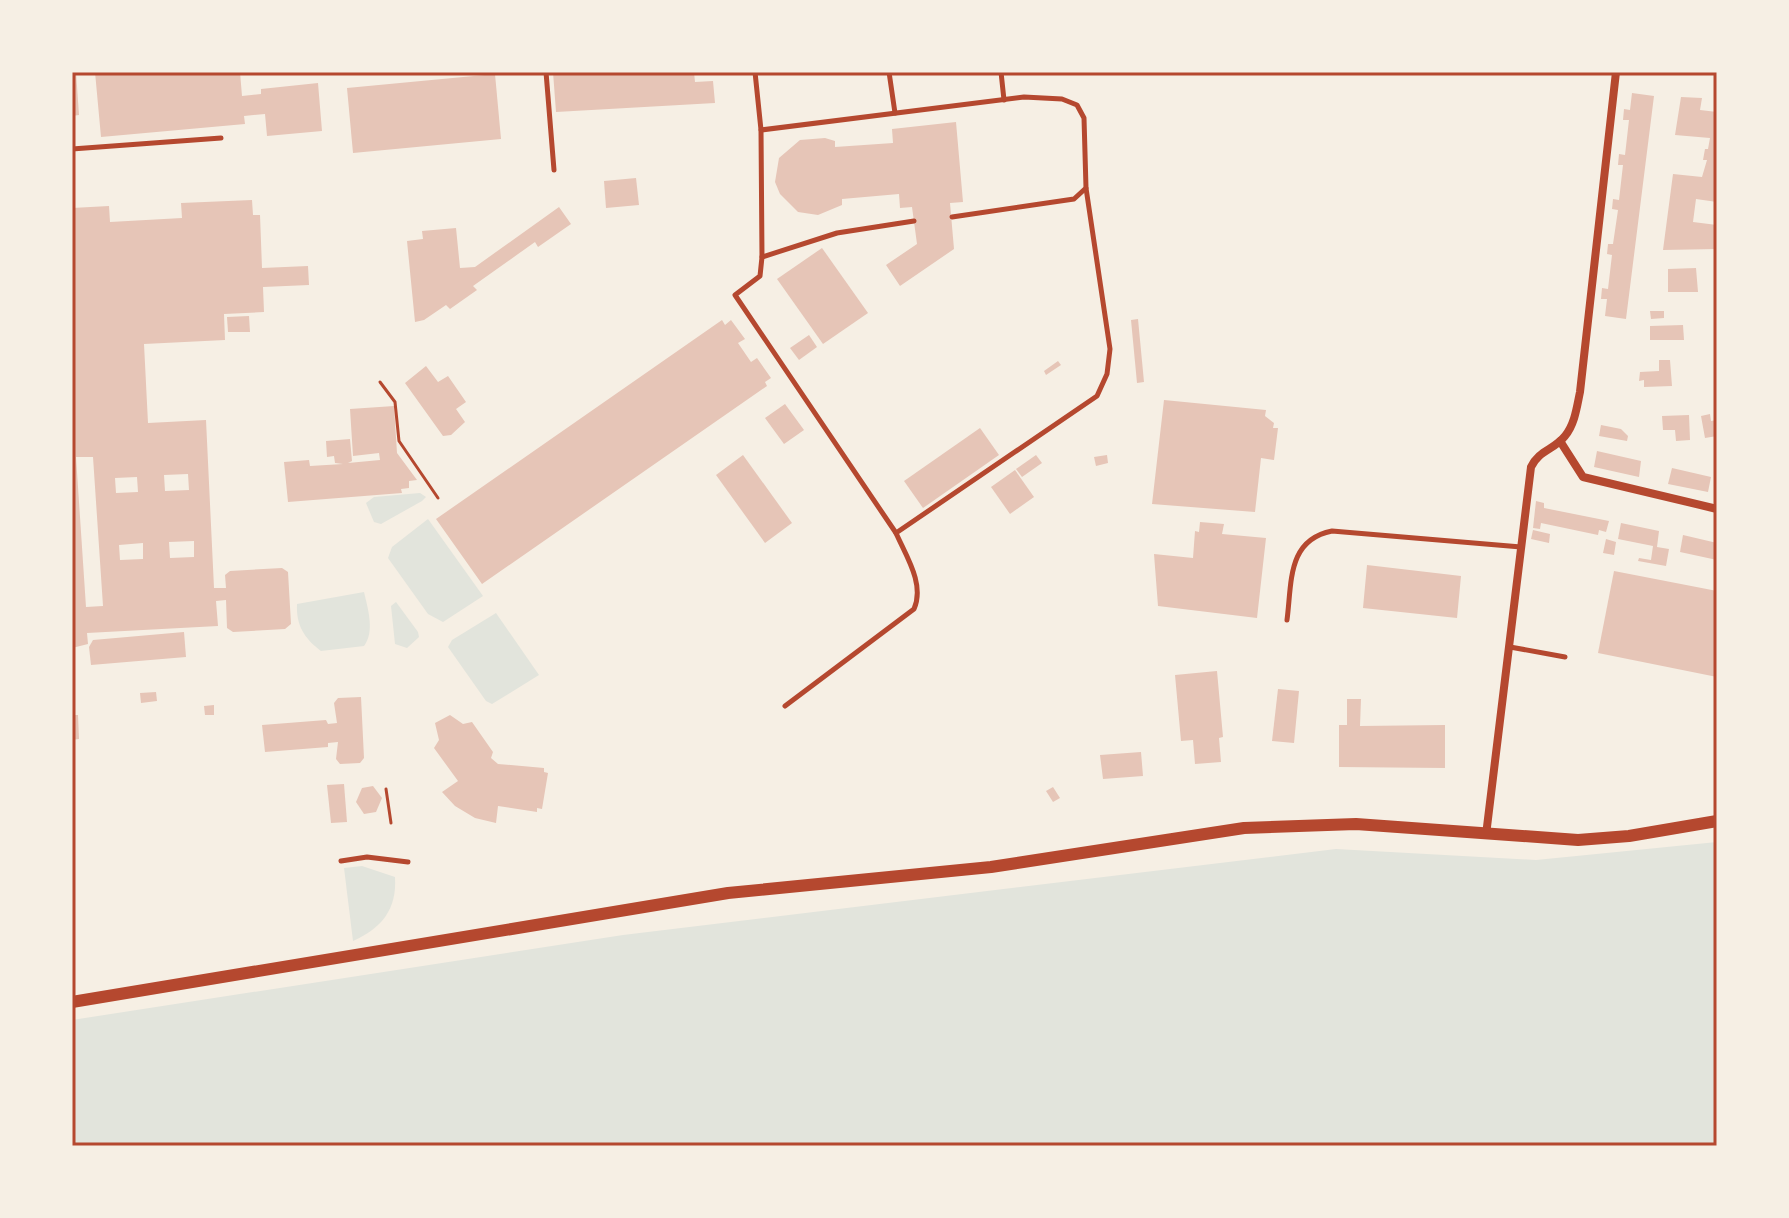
<svg xmlns="http://www.w3.org/2000/svg" width="1789" height="1218" font-family="'Nunito Sans',sans-serif">
  <style>
    .green { fill: #e2e4dc }
    .building { fill: #e6c5b7; fill-rule: evenodd }
    .lines { fill: none; stroke-linecap: round; stroke-linejoin: round }
    .path { stroke: #b5482f; stroke-width: 3 }
    .service { stroke: #b5482f; stroke-width: 5 }
    .minor { stroke: #b5482f; stroke-width: 8 }
    .tertiary { stroke: #b5482f; stroke-width: 12 }
    .neatline { fill: none; stroke: #b5482f; stroke-width: 3 }
  </style>
  <rect width="100%" height="100%" fill="#f6efe4"/>
  <g class="green">
    <polygon points="420,493 426,497 422,501 381,524 374,522 366,503 374,497"/>
    <polygon points="428,519 483,596 443,622 428,614 388,558 392,547"/>
    <path d="M364 592C368 609 375 632 364 646L321 651C304 638 296 625 297 604Z"/>
    <polygon points="396,602 418,632 419,637 407,648 395,644 391,606"/>
    <polygon points="496,613 539,675 492,704 486,701 448,647 452,640"/>
    <polygon points="1717,842 1717,1146 72,1146 72,1020 623,935 1336,849 1536,860"/>
    <path d="M362 866 395 877C397 909 382 928 353 941L344 868Z"/>
  </g>
  <g class="building">
    <polygon points="72,72 76,72 79,115 72,116"/>
    <polygon points="95,72 240,72 242,96 261,94 261,89 318,83 322,131 267,136 265,114 244,116 245,124 101,137"/>
    <polygon points="553,72 694,72 695,82 713,81 715,103 556,112"/>
    <polygon points="495,74 501,139 353,153 347,88"/>
    <polygon points="1632,93 1654,96 1626,319 1605,316 1607,299 1601,299 1602,288 1608,289 1612,255 1607,254 1608,244 1613,244 1618,210 1612,209 1613,199 1619,200 1623,165 1618,165 1619,154 1625,155 1629,120 1623,120 1624,109 1630,110"/>
    <polygon points="1681,97 1702,98 1700,110 1717,112 1717,202 1696,199 1693,222 1717,225 1717,249 1663,250 1673,174 1702,177 1707,160 1703,160 1705,149 1708,149 1710,138 1675,135"/>
    <polygon points="956,122 963,202 950,203 954,249 900,286 886,265 917,244 912,207 900,208 899,194 842,199 842,205 818,215 798,212 780,194 775,182 779,158 800,140 825,138 835,141 835,147 893,143 892,129"/>
    <polygon points="636,178 639,205 606,208 604,181"/>
    <path d="M252 200 253 215H260L262 268 308 266 309 285 263 287 264 312 224 314 225 340 144 344 148 423 206 420 214 588H226L225 575 230 571 282 568 288 572 291 624 285 629 233 632 227 628 226 600 216 601 218 626 87 633 88 644 72 648V208L109 206 110 222 182 218 181 203ZM76 457H93L103 606 86 607ZM188 474 189 490 165 491 164 475ZM137 477 138 492 116 493 115 478ZM194 541V557L170 558 169 542ZM143 543V559L120 560 119 545Z"/>
    <polygon points="559,207 571,224 538,247 535,242 473,286 477,290 450,309 446,305 424,320 415,322 407,241 423,239 422,231 456,228 460,268 475,267"/>
    <polygon points="822,248 868,313 823,344 777,279"/>
    <polygon points="1696,268 1698,292 1668,292 1668,269"/>
    <polygon points="1650,311 1664,311 1664,318 1651,319"/>
    <polygon points="249,316 250,332 228,332 227,317"/>
    <polygon points="1138,319 1144,382 1137,383 1131,320"/>
    <polygon points="722,320 725,325 731,320 745,339 738,343 751,362 757,358 771,378 765,382 767,386 482,584 436,519"/>
    <polygon points="1683,325 1684,340 1650,340 1650,326"/>
    <polygon points="809,335 817,347 799,360 790,348"/>
    <polygon points="1659,360 1670,360 1672,386 1644,387 1644,380 1639,381 1640,372 1659,371"/>
    <polygon points="1058,361 1061,365 1046,375 1044,371"/>
    <polygon points="426,366 438,382 448,376 466,402 456,409 465,422 451,435 443,436 405,383"/>
    <polygon points="1164,400 1266,410 1265,416 1274,423 1273,428 1278,428 1274,460 1261,458 1255,512 1152,504"/>
    <polygon points="785,404 804,430 784,444 765,418"/>
    <polygon points="394,406 397,453 417,480 409,481 409,488 401,489 402,493 288,502 284,462 309,460 310,466 343,464 335,463 334,456 327,457 326,441 350,439 352,461 348,463 380,460 379,453 353,456 350,409"/>
    <polygon points="1710,414 1711,421 1717,420 1717,436 1705,438 1701,416"/>
    <polygon points="1689,415 1690,440 1676,441 1675,430 1663,430 1662,416"/>
    <polygon points="1601,425 1621,429 1628,436 1627,441 1599,436"/>
    <polygon points="980,428 999,455 923,508 904,481"/>
    <polygon points="1597,451 1641,461 1639,477 1594,467"/>
    <polygon points="743,455 792,523 765,543 716,475"/>
    <polygon points="1036,455 1042,463 1022,477 1016,469"/>
    <polygon points="1107,455 1108,463 1096,466 1094,457"/>
    <polygon points="1672,468 1711,477 1708,492 1668,484"/>
    <polygon points="1015,470 1034,497 1010,514 991,487"/>
    <polygon points="1536,501 1544,503 1544,508 1609,521 1606,532 1599,530 1598,535 1541,523 1540,529 1533,528"/>
    <polygon points="1200,522 1224,524 1222,534 1266,538 1257,618 1158,606 1154,554 1193,558 1195,531 1199,532"/>
    <polygon points="1621,523 1659,531 1657,547 1669,549 1666,566 1638,561 1639,558 1651,560 1653,546 1618,539"/>
    <polygon points="1533,530 1550,534 1549,543 1531,539"/>
    <polygon points="1683,535 1717,543 1717,560 1680,552"/>
    <polygon points="1606,539 1616,542 1614,555 1603,553"/>
    <polygon points="1367,565 1461,576 1457,618 1363,608"/>
    <polygon points="1614,571 1717,591 1717,677 1598,653"/>
    <polygon points="184,632 186,657 91,665 89,647 93,640"/>
    <polygon points="1217,671 1223,737 1219,738 1221,762 1195,764 1193,740 1181,741 1175,675"/>
    <polygon points="1278,689 1299,691 1294,743 1272,741"/>
    <polygon points="156,692 157,701 141,703 140,693"/>
    <polygon points="361,697 364,758 360,763 340,764 336,759 338,742 328,743 328,747 265,752 262,725 326,720 328,724 337,723 334,703 338,698"/>
    <polygon points="1347,699 1361,699 1360,726 1445,725 1445,768 1339,767 1339,725 1347,725"/>
    <polygon points="214,705 214,715 205,715 204,706"/>
    <polygon points="72,715 78,715 79,739 72,740"/>
    <polygon points="450,715 463,724 472,722 493,752 491,758 498,764 544,768 544,772 548,773 542,809 537,808 537,812 498,806 496,823 475,818 455,806 442,792 458,781 434,748 439,740 435,723"/>
    <polygon points="1141,752 1143,776 1103,779 1100,755"/>
    <polygon points="344,784 347,822 331,823 327,785"/>
    <polygon points="373,786 382,798 376,812 364,814 356,802 362,788"/>
    <polygon points="1053,787 1060,798 1053,802 1046,791"/>
  </g>
  <g class="lines">
    <g class="path">
      <polyline points="380,382 395,402 399,441 438,498"/>
      <polyline points="386,789 391,823"/>
    </g>
    <g class="service">
      <polyline points="546,72 554,170"/>
      <path d="M755 72 761 130 762 257 760 276 735 295 896 533C906 556 925 584 914 609L785 706"/>
      <polyline points="889,72 895,113"/>
      <polyline points="1001,72 1004,100"/>
      <polyline points="761,130 1024,97 1062,99 1077,105 1084,118 1086,188 1074,199 952,217"/>
      <polyline points="72,149 221,138"/>
      <polyline points="762,257 837,233 914,221"/>
      <polyline points="896,533 1097,396 1107,374 1110,349 1086,188"/>
      <path d="M1287 620C1292 582 1287 540 1332 531L1521 547"/>
      <polyline points="1510,647 1565,657"/>
      <polyline points="341,861 367,857 408,862"/>
    </g>
    <g class="minor">
      <polyline points="1560,441 1583,477 1717,509"/>
      <path d="M1486 835 1531 467C1539 450 1554 450 1565 436 1575 424 1577 406 1580 392L1616 72"/>
    </g>
    <polyline class="tertiary" points="72,1002 728,893 991,867 1244,828 1356,824 1578,840 1629,836 1717,821"/>
  </g>
  <rect width="1789" height="1218" fill="none" stroke="#f6efe4" stroke-width="148"/>
  <rect x="74" y="74" width="1641" height="1070" class="neatline"/>
</svg>
